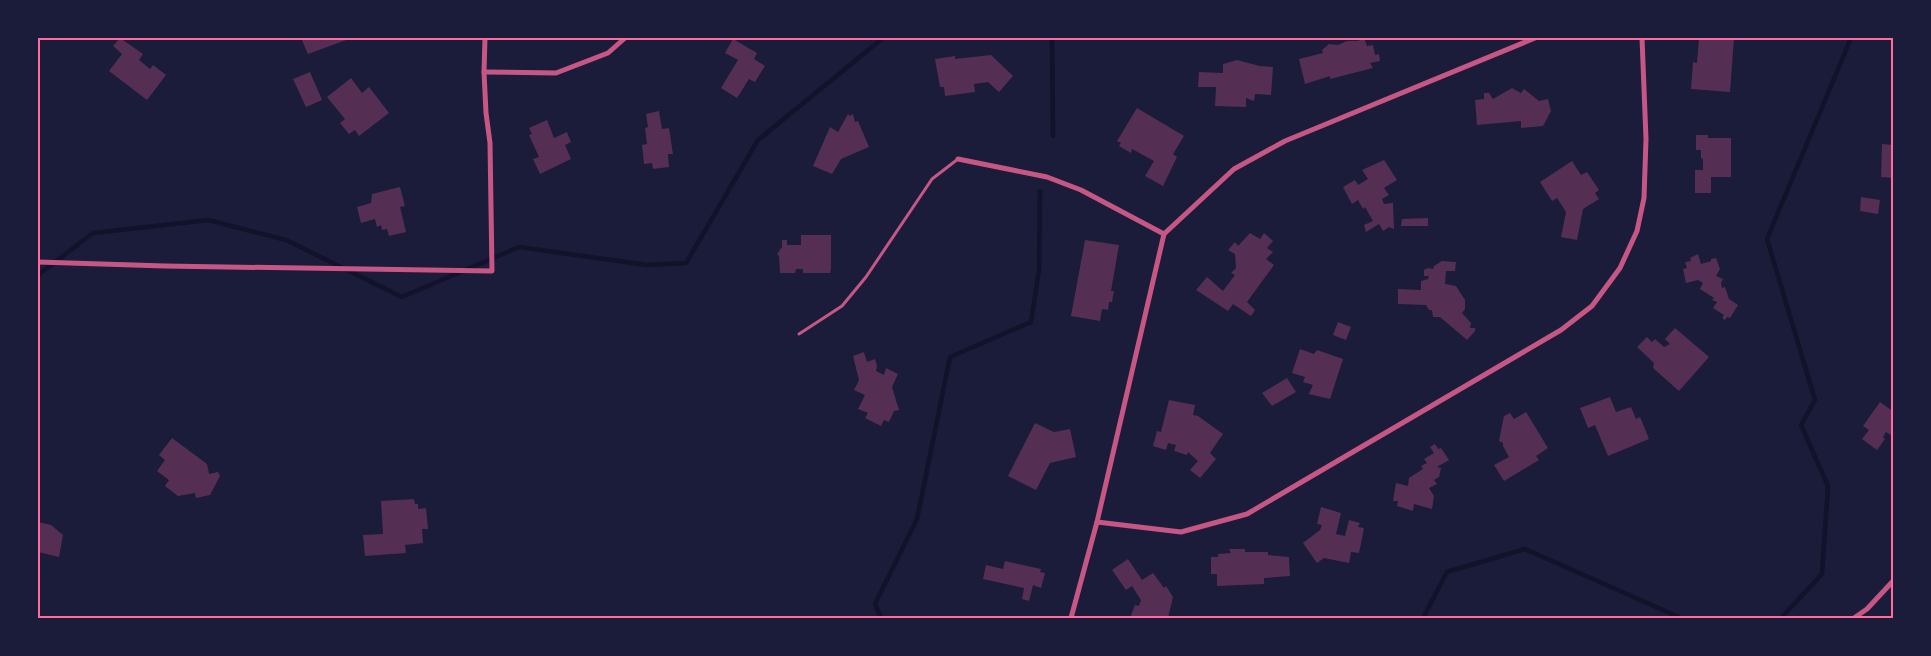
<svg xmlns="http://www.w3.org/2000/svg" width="1931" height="656" font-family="Karla,sans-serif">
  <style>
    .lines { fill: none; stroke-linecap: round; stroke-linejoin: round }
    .stream { stroke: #12122b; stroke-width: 4.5 }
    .building { fill: #542f53 }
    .service { stroke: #c65784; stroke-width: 3 }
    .minor { stroke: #c65784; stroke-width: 5 }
    .neatline { fill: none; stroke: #ff6b9d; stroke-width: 2 }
  </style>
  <rect width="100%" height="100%" fill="#1b1b3a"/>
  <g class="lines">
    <g class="stream">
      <polyline points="1052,38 1053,136"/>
      <polyline points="38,275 93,233 208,220 286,240 402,297 519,247 647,265 686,263 758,140 883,38"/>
      <polyline points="881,618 875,604 917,519 950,357 1031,322 1039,270 1040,191"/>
      <polyline points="1423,618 1447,572 1525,549 1681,618"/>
      <polyline points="1781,618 1822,574 1828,486 1801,425 1815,400 1767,239 1851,38"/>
    </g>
  </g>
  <g class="building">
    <polygon points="120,38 143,54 139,60 150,69 153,65 166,75 147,100 109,71 122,54 113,46"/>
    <polygon points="301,38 345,38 346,40 308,54"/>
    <polygon points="1364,38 1367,46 1373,45 1375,55 1379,54 1380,61 1370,63 1373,68 1330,79 1330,76 1305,84 1299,59 1323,53 1322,50 1329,44 1338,45 1347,41 1358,41"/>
    <polygon points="1699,38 1734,38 1730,92 1691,89 1693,62 1697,63"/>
    <polygon points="733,39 757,53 754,59 765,66 755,82 749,79 737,98 721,88 738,60 725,53"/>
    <polygon points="991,55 1013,76 999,92 988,82 974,84 975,92 945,96 944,87 940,87 935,59 955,56 955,59"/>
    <polygon points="1237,60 1260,66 1273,67 1271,95 1255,94 1254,101 1246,98 1246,107 1215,106 1216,87 1198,87 1199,72 1223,73 1223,64"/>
    <polygon points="310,72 322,100 306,107 293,79"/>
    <polygon points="351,78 362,93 369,87 389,113 359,136 355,130 349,134 340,123 345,119 327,97"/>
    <polygon points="1512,88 1521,93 1524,89 1539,101 1548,99 1551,111 1543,126 1521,128 1521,121 1477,125 1475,100 1484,99 1484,93 1489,93 1493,99"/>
    <polygon points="1137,108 1184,136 1173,154 1177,157 1163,186 1145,176 1154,161 1132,149 1131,153 1119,146 1121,143 1117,141"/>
    <polygon points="659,111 662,129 669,128 673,154 668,154 669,167 653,169 652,163 644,164 642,145 647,144 645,128 648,127 646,114"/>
    <polygon points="848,114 850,116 853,114 855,122 858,121 869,147 841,159 832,174 813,166 830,127 838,132"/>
    <polygon points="547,120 554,138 567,132 571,142 565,145 571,159 540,174 533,159 539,157 529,135 532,134 529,128"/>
    <polygon points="1696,135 1708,135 1708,138 1731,138 1731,177 1711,177 1711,193 1695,193 1695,170 1703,170 1703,159 1701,158 1701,150 1696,150"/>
    <polygon points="1882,144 1894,145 1894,178 1881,177"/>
    <polygon points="1384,160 1397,180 1384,188 1389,195 1382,199 1384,204 1393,203 1394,229 1389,227 1383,231 1379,224 1366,232 1364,225 1373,221 1365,207 1363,209 1358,200 1352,204 1343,187 1355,180 1358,185 1368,179 1362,170"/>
    <polygon points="1572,161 1581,175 1587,172 1599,190 1595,193 1599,199 1583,209 1577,240 1561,237 1566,212 1557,198 1552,201 1540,182"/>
    <polygon points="400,187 405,206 400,207 406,232 389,236 387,229 382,230 381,225 377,227 375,219 361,223 357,207 371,203 372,194"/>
    <polygon points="1861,197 1880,200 1878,214 1860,211"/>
    <polygon points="1428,218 1428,226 1401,226 1402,219"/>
    <polygon points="1250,233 1260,239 1264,233 1273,241 1267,248 1273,252 1266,259 1274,265 1247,302 1255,310 1251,316 1233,304 1228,311 1196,290 1207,277 1223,291 1235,275 1231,273 1236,268 1235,254 1228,250 1235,242 1238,246"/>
    <polygon points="801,235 831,235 831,269 830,273 803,273 803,269 796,269 795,273 780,273 779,256 777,254 782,247 782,240 787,240 787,245 801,245"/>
    <polygon points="1085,240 1119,245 1111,291 1114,291 1112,302 1109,302 1108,310 1102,309 1100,321 1071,316"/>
    <polygon points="1698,254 1701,264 1711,261 1711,259 1716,258 1720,269 1716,276 1723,279 1721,283 1722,288 1725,287 1729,299 1738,305 1730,318 1727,317 1725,320 1722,318 1724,315 1713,308 1717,302 1712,300 1714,298 1700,289 1703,283 1698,280 1686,283 1683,269 1687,268 1685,262 1691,261 1690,258"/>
    <polygon points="1442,261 1456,262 1455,271 1446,271 1445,284 1456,286 1465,300 1465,309 1462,313 1471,323 1470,328 1475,328 1475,331 1467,340 1440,317 1433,317 1432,310 1429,310 1426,305 1398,304 1398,289 1421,290 1421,281 1428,279 1429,276 1424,276 1424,270 1428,268 1433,269 1434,266"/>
    <polygon points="1338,322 1351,327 1346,340 1333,335"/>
    <polygon points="1675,328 1709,357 1679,391 1653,368 1654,363 1637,347 1647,337 1652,342 1655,339 1664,347 1670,344 1665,339"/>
    <polygon points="1300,349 1314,354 1317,350 1343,359 1330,399 1309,394 1313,385 1303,382 1305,377 1292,373"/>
    <polygon points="864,352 867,362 875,359 877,366 876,371 884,375 886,368 898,374 892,387 899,410 894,411 889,422 884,420 881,426 865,418 868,413 858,409 865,395 854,390 859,380 853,356"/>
    <polygon points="1287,378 1296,392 1272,406 1262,393"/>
    <polygon points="1610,397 1616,412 1631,407 1636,419 1640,417 1649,439 1608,456 1595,425 1588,428 1580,408"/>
    <polygon points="1169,400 1195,405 1193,415 1198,416 1223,434 1210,453 1216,459 1200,478 1190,470 1198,461 1188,452 1187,455 1174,451 1176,445 1168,443 1166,450 1153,446 1157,431 1161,432"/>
    <polygon points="1880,402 1894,412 1894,437 1886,432 1883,437 1885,439 1877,450 1862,439 1869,430 1863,426"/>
    <polygon points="1526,412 1548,448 1536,456 1539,460 1504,481 1494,465 1509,457 1503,446 1503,443 1499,441 1504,416 1510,413 1514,419"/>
    <polygon points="1035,423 1054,432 1070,429 1076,457 1050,463 1036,490 1008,476"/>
    <polygon points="172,438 207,464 209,474 218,472 220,476 210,495 196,498 195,493 178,496 165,486 169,480 157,471 165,460 159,455"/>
    <polygon points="1435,444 1438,449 1441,448 1449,460 1437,467 1441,468 1439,477 1434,480 1437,484 1429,488 1434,496 1432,509 1414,504 1413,511 1397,506 1398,501 1393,501 1396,483 1408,486 1409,478 1423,469 1421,466 1427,463 1424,459 1434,453 1430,447"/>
    <polygon points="414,499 415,504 418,504 418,509 426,508 428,529 422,529 423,543 405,545 406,553 365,556 363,535 383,534 381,501"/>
    <polygon points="1321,507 1341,513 1336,534 1345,536 1349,520 1360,523 1358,527 1364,528 1359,553 1351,552 1349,563 1324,558 1317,563 1303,543 1320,530 1322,525 1317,524"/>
    <polygon points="38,522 51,525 63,535 59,557 38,552"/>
    <polygon points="1229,549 1245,549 1245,552 1268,552 1268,555 1289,557 1290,576 1264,578 1264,584 1217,586 1217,574 1211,574 1211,557 1218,557 1218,554 1231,553"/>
    <polygon points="1128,559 1142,580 1153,573 1164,588 1166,586 1173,597 1168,618 1130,618 1135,605 1139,606 1141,600 1132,586 1126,590 1112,570"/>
    <polygon points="1005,561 1041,569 1040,572 1045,573 1041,588 1033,585 1029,601 1022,599 1024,588 983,579 986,565 1003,569"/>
  </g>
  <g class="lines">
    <polyline class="service" points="799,334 842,306 866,277 932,179 958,159"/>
    <g class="minor">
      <polyline points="484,72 556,73 608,53 625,38"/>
      <polyline points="958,159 1047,177 1081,190 1164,234"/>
      <polyline points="38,262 165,266 492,271 490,143 486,113 484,72 485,38"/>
      <polyline points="1097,522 1181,532 1247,514 1561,330 1592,306 1620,268 1637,231 1644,198 1646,139 1642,38"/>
      <polyline points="1071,618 1097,522 1164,234 1234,169 1285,141 1535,38"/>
      <polyline points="1854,618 1867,609 1894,580"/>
    </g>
  </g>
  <rect width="1931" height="656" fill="none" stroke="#1b1b3a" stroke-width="78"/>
  <rect x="39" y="39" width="1853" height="578" class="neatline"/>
</svg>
